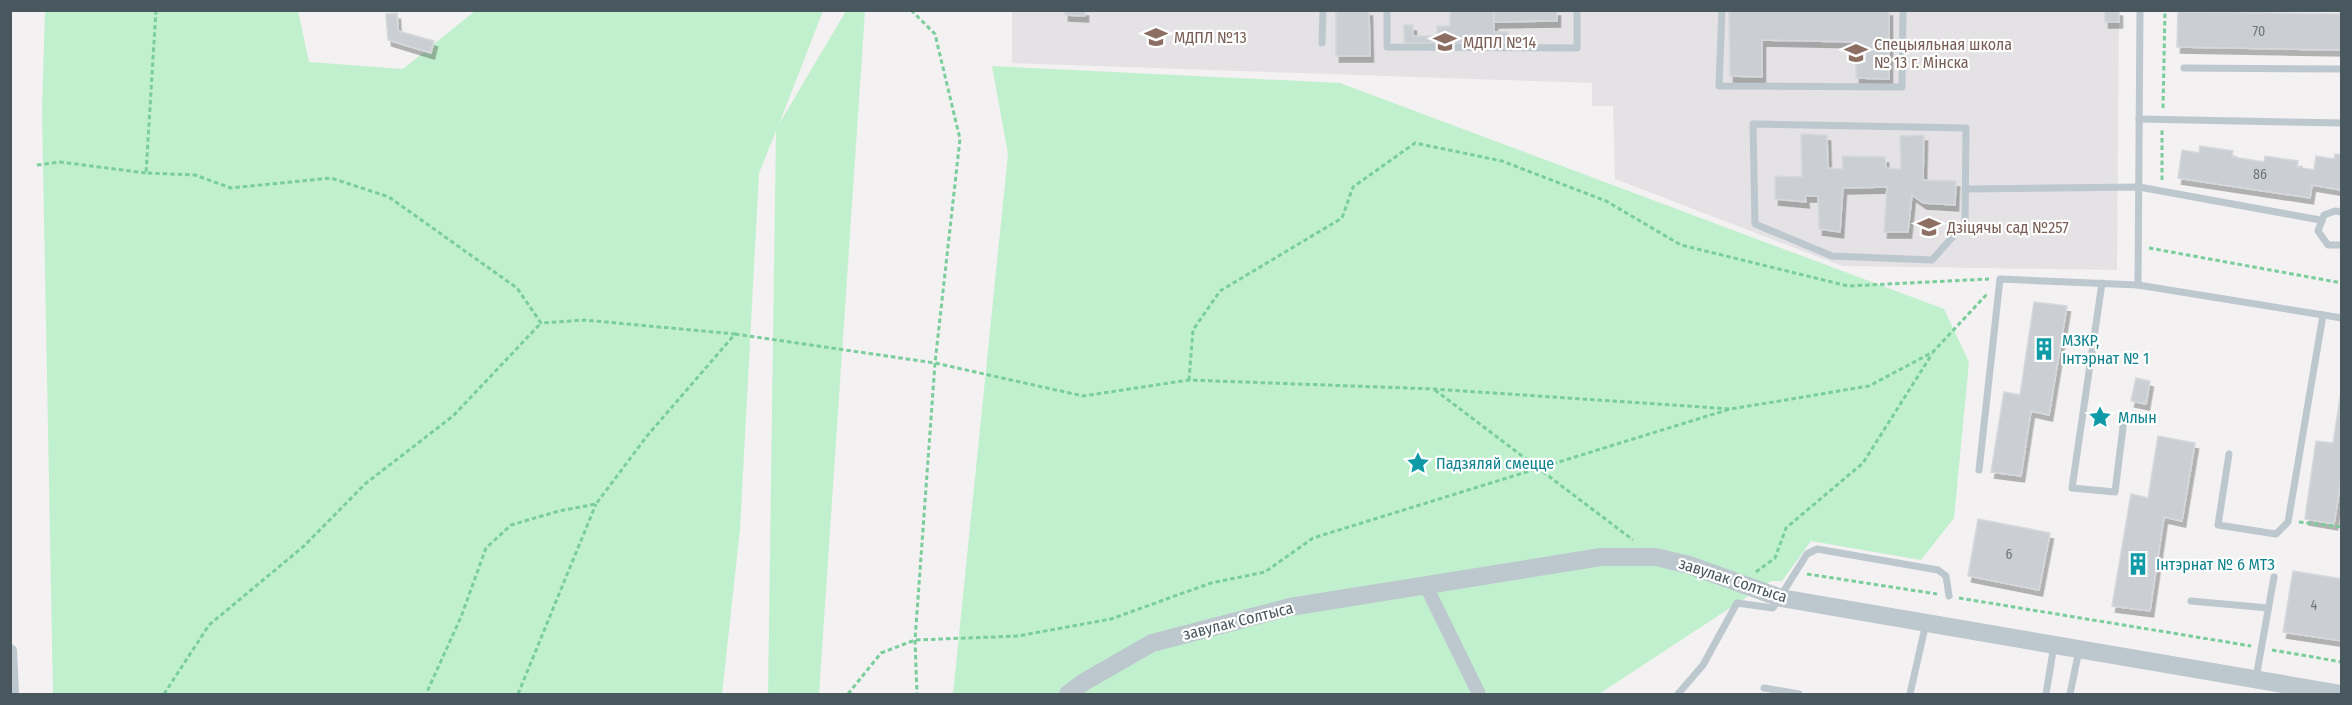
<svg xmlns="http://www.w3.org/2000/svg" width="2352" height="705" font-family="'Fira Sans Condensed',sans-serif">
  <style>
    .education { fill: #e4e2e4 }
    .green { fill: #c1f0ce }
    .building { fill: #cbcfd4; stroke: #d5d8dc; stroke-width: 1.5; filter: url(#shadow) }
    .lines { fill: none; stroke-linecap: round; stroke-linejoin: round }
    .path { stroke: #79ce9c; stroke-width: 3; stroke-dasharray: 4.5 3; stroke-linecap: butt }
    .service { stroke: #bdc7ce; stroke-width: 7 }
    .minor { stroke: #bdc7ce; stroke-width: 14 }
    .tertiary { stroke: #bdc7ce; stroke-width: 18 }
    .labels { text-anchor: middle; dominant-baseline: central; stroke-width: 4.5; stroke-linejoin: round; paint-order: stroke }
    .number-label { font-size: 14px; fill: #6a757c }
    .education-label { font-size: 16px; fill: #785e54; stroke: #fff; text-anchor: start }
    .culture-label { font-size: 16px; fill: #0d838f; stroke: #fff; text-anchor: start }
    .street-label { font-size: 16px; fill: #49575f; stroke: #fff }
  </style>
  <defs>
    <filter id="shadow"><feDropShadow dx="3.5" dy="6" stdDeviation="0" flood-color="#0004"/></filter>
  </defs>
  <rect width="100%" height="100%" fill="#f3f1f1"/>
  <polygon class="education" points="1012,10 2119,11 2117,270 1842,266 1615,179 1613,106 1592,106 1592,83 1012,63"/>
  <g class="green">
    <polygon points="45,11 298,11 309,62 403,69 475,11 823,11 779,124 846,11 865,11 819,694 768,694 776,131 759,173 740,529 722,694 53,694 42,112"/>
    <polygon points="992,66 1340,83 1944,309 1969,362 1954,518 1921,560 1811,541 1782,581 1771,581 1599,694 953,694 1008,154"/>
  </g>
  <g class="building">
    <polygon points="1065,10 1085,10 1085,16 1065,15"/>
    <polygon points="1336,10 1369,10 1370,56 1336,56"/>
    <polygon points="1450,10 1494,10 1494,32 1508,32 1508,43 1404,43 1404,25 1413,25 1413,36 1437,36 1437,26 1450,26"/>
    <polygon points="1494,10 1557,10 1557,21 1494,22"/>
    <polygon points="1729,10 1889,10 1889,79 1856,78 1856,42 1762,40 1762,77 1730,76"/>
    <rect x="2105" y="10" width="14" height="12"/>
    <polygon points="2178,12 2342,14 2342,50 2177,47"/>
    <polygon points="397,13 398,31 434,41 431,53 388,40 386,14"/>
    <polygon points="1801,134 1827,135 1828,168 1843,169 1842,156 1885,157 1886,168 1901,169 1900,136 1924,135 1923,180 1956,181 1955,205 1923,203 1912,195 1908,232 1884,232 1887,187 1843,188 1840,232 1819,229 1818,196 1805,196 1806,202 1775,199 1775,176 1802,177"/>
    <polygon points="2200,146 2233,151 2232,157 2264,162 2265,156 2298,161 2297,167 2314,170 2316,156 2334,159 2335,154 2342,155 2342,190 2312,185 2310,198 2178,178 2182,150 2199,153"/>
    <polygon points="2034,302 2067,306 2049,415 2031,411 2021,476 1991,472 2004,392 2020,395"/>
    <polygon points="2136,378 2150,381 2146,404 2131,401"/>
    <polygon points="2342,385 2342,474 2334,524 2305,519 2316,441 2333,443"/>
    <polygon points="2158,436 2195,443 2182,521 2164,517 2150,611 2112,606 2131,494 2148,498"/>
    <polygon points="1978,519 2050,533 2039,590 1968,576"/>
    <polygon points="2293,571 2342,579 2342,641 2283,632"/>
  </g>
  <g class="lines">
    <g class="path">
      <polyline points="156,10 146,173 195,175 231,188 331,178 389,197 517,288 541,323 584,320 735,334 647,436 596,504 559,511 511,525 486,548 461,617 426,694"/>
      <polyline points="911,10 935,34 960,139 935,363 915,640 917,694"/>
      <polyline points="2163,108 2165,10"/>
      <polyline points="37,165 60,162 146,173"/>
      <polyline points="2162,180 2162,129"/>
      <polyline points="2149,248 2342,283"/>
      <polyline points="735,334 935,363 1083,396 1189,380 1434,389 1731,409 1869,386 1933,352 1987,294"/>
      <polyline points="1189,380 1193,330 1220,291 1342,218 1353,187 1415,143 1502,161 1606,201 1681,245 1848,286 1989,279"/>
      <polyline points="1435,390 1633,540"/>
      <polyline points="2299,522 2342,527"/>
      <polyline points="1756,572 1775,558 1786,528 1863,463 1932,354"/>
      <polyline points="1807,574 1937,594"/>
      <polyline points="1959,598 2251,646"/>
      <polyline points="2272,650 2342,662"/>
      <polyline points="164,694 209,625 304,546 365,484 453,416 541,323"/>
      <polyline points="518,694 596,504"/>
      <polyline points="848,694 881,653 915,640 1018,636 1111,619 1211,583 1265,572 1313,538 1730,409"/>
    </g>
    <g class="service">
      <polyline points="1387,10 1387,47 1577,48 1577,10"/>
      <polyline points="1722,10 1719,86 1902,87 1903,10"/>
      <polyline points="2140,10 2138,285 2342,318"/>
      <polyline points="1322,43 1323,10"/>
      <polyline points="2184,68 2342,69"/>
      <polyline points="2139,119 2342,123"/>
      <polygon points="1753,124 1966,128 1965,223 1932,260 1832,256 1755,224"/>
      <polyline points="1966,189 2139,187 2320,220"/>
      <polyline points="2342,212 2335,211 2324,215 2318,231 2328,245 2342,245"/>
      <polyline points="2102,283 2072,488 2115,492 2124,419"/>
      <polyline points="2229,454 2218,525 2276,534 2288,522 2323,315"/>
      <polyline points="1979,470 2000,279 2138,285"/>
      <polyline points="2191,601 2268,608"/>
      <polyline points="2256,678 2274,577"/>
      <polyline points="1764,688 1799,694"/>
      <polyline points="1678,694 1703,665 1737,603 1773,608 1807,554 1817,549 1938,570 1946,576 1949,596"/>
      <polyline points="1910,694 1926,623"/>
      <polyline points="2046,694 2054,645"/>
      <polyline points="2070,694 2079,650"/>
    </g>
    <g class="minor">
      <polyline points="1426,586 1479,694"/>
      <polyline points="10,651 12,694"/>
    </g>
    <polyline class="tertiary" points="1068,694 1084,682 1152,643 1290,607 1601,557 1656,557 1689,565 1781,598 2341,694"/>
  </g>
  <defs>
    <g id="university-bare" transform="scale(1.8)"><path d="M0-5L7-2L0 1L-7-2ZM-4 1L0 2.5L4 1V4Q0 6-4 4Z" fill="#8d6e63" stroke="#fff" stroke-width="2.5" paint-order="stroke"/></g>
    <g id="school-bare" transform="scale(1.8)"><path d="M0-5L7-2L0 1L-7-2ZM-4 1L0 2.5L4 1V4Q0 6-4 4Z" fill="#8d6e63" stroke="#fff" stroke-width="2.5" paint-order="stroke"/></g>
    <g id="building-bare" transform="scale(1.8)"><path d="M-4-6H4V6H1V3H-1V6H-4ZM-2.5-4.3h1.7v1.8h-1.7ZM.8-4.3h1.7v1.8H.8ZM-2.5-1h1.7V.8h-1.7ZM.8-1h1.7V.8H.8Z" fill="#0f9aa8" stroke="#fff" stroke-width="2.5" paint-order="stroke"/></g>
    <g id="sight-bare" transform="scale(1.8)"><path d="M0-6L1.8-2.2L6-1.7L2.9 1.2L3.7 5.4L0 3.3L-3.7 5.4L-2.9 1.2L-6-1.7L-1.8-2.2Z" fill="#0f9aa8" stroke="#fff" stroke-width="2.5" paint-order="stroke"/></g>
  </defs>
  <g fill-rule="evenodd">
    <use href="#university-bare" x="1156" y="37"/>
    <use href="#university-bare" x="1445" y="42"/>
    <use href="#school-bare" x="1856" y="53"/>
    <use href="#school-bare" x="1929" y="227"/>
    <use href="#building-bare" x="2044" y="349"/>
    <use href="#sight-bare" x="2100" y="417"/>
    <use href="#sight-bare" x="1418" y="463"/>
    <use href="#building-bare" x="2138" y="564"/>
  </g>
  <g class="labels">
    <g class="number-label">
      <text x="2259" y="31">70</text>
      <text x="2260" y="174">86</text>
      <text x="2009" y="554">6</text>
      <text x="2314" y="605">4</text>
    </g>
    <g class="education-label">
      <text x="1174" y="37">МДПЛ №13</text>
      <text x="1463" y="42">МДПЛ №14</text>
      <text x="1874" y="44">Спецыяльная школа<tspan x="1874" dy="18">№ 13 г. Мінска</tspan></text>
      <text x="1947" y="227">Дзіцячы сад №257</text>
    </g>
    <g class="culture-label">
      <text x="2062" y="340">МЗКР,<tspan x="2062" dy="18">Інтэрнат № 1</tspan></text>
      <text x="2118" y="417">Млын</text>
      <text x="1436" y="463">Падзяляй смецце</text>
      <text x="2156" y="564">Інтэрнат № 6 МТЗ</text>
    </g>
    <g class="street-label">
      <text transform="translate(1733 580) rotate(18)">завулак Солтыса</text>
      <text transform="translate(1238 621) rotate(-14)">завулак Солтыса</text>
    </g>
  </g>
  <rect width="2352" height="705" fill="none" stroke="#49575f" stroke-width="24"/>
</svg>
